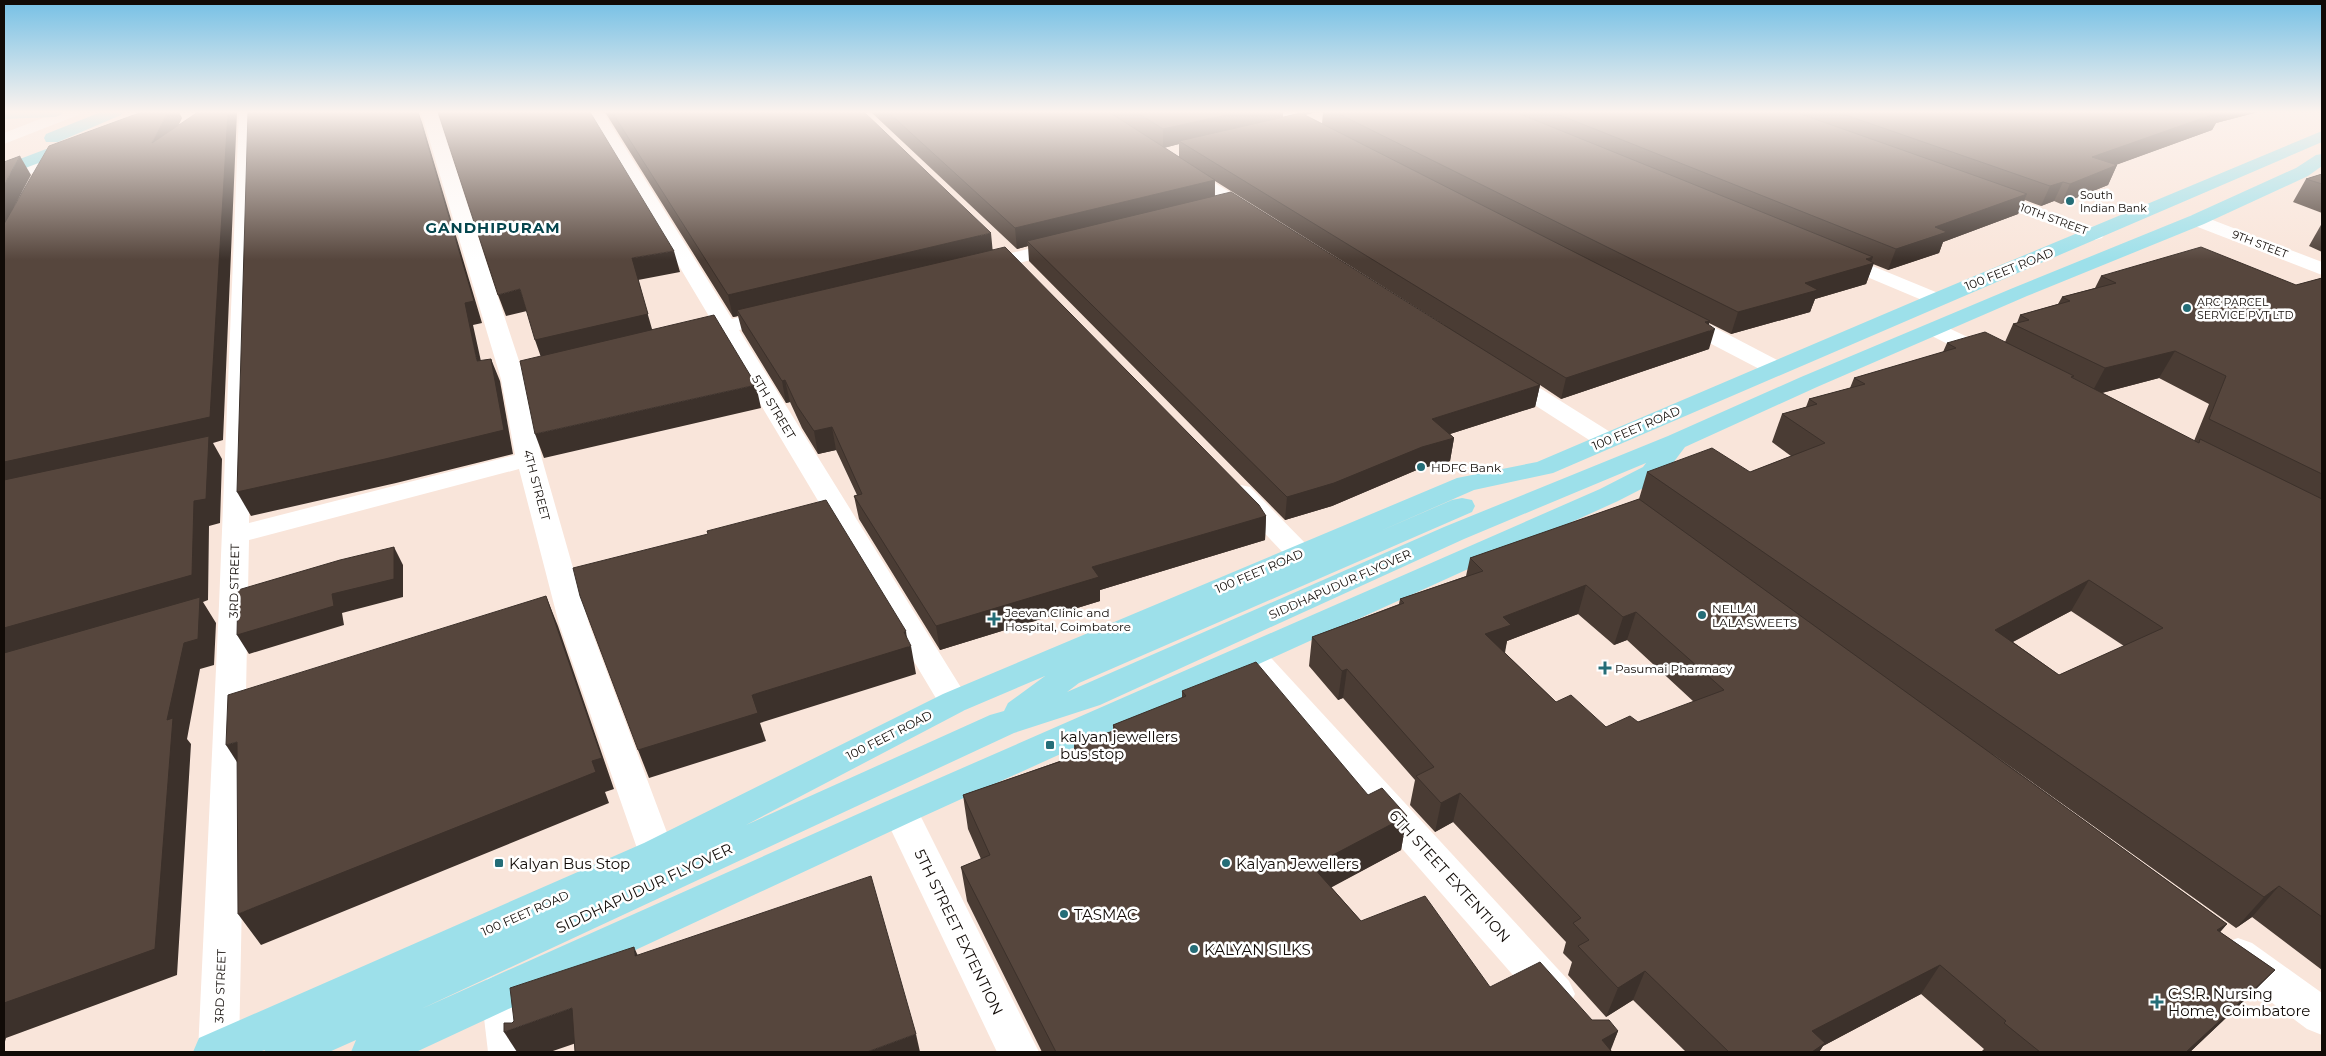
<svg xmlns="http://www.w3.org/2000/svg" width="2326" height="1056" font-family="Montserrat,sans-serif">
  <style>
    .lines { fill: none; stroke-linecap: round; stroke-linejoin: round }
    .minor { fill: #fff; fill-rule: evenodd }
    .tertiary { fill: #fff; fill-rule: evenodd }
    .primary { fill: #9de0ea; fill-rule: evenodd }
    .trunk { fill: #7cd6e3; fill-rule: evenodd }
    .wall { fill: #4a3c34; fill-rule: evenodd }
    .shaded-wall { fill: #3c312b }
    .building { fill: #56463d; stroke: #3c312b; fill-rule: evenodd }
    .poi-dot { fill: #246d77; stroke: #fff; stroke-width: 2 }
    .labels { text-anchor: middle; dominant-baseline: central; stroke-width: 5; stroke-linejoin: round; paint-order: stroke }
    .far-poi-label { font-size: 11px; fill: #110b07; stroke: #fff; text-anchor: start }
    .far-street-label { font-size: 11px; fill: #110b07; stroke: #fff }
    .street-label { font-size: 12px; fill: #110b07; stroke: #fff }
    .poi-label { font-size: 12px; fill: #110b07; stroke: #fff; text-anchor: start }
    .far-district-label { font-size: 15px; font-weight: bold; letter-spacing: 1px; fill: #05464e; stroke: #fff }
    .near-poi-label { font-size: 15px; fill: #110b07; stroke: #fff; text-anchor: start }
    .near-street-label { font-size: 15px; fill: #110b07; stroke: #fff }
  </style>
  <rect width="100%" height="100%" fill="#f9e5da"/>
  <g class="lines">
    <g class="minor">
      <polygon points="239,112 255,112 249,523 515,455 501,379 421,112 437,112 525,379 542,459 589,624 675,854 670,865 657,869 644,865 639,854 559,624 519,469 249,540 239,1051 198,1052 219,605"/>
      <polygon points="587,112 603,112 732,319 776,308 784,309 787,314 784,319 739,330 965,694 970,702 965,710 954,714 943,710 719,335 684,344 676,342 673,337 676,332 713,323"/>
      <polygon points="1274,112 1294,112 1328,130 1330,134 1328,138 1316,138 1276,115"/>
      <polygon points="1183,166 1189,167 1259,210 1261,214 1259,218 1252,220 1245,218 1177,175 1174,171 1177,167"/>
      <polygon points="1987,190 2102,230 2105,234 2102,238 2095,240 2088,238 1981,199 1978,195 1981,191"/>
      <polygon points="2197,214 2322,262 2322,275 2190,224 2188,220 2190,216"/>
      <polygon points="1063,240 1070,242 1073,246 1070,250 979,273 972,271 969,267 972,263"/>
      <polygon points="1836,251 1943,295 1947,299 1943,303 1936,305 1929,303 1829,261 1826,257 1829,253"/>
      <polygon points="1681,312 1689,314 1783,363 1787,368 1783,373 1775,375 1767,373 1673,324 1670,319 1673,314"/>
      <polygon points="1936,322 1999,352 2002,357 1999,362 1991,364 1983,362 1928,334 1925,329 1928,324"/>
      <polygon points="1505,369 1513,371 1615,435 1619,440 1615,445 1606,448 1597,445 1497,381 1493,376 1497,371"/>
      <polygon points="1241,485 1250,487 1310,548 1314,554 1310,560 1300,563 1290,560 1232,499 1228,493 1232,487"/>
      <polygon points="1251,645 1262,648 1569,981 1575,994 1569,1007 1555,1012 1541,1007 1240,664 1235,656 1240,648"/>
      <polygon points="900,797 913,801 1039,1052 997,1052 882,811 887,801"/>
      <polygon points="501,974 515,979 521,992 530,1052 488,1052 481,992 487,979"/>
    </g>
    <g class="tertiary">
      <polygon points="58,112 80,112 78,115 4,144 4,133"/>
      <polygon points="71,147 77,148 80,152 77,156 4,184 4,173"/>
      <polygon points="2238,938 2252,943 2322,993 2322,1035 2307,1029 2224,967 2218,955 2224,943"/>
    </g>
    <g class="primary">
      <polygon points="4,112 63,112 61,115 55,117 4,119"/>
      <path d="M2322 131V142L1553 473 1474 490 1378 532 1452 500 1462 498 1472 500 1475 506 1472 512 1079 683 1067 692 1444 527 1668 436 1801 377 2013 288 2190 216 2296 168 2316 155 2322 154V166L2308 176 2204 224 2027 296 1817 387 1685 447 1661 479 1618 501 913 821 416 1052H351L356 1040 329 1052H264L265 1050 259 1052H193L199 1038 644 843 943 694 1457 478 1537 462 1929 295ZM1646 463 1643 467 1600 489 887 801 421 1009 1014 733 1100 705 1464 539ZM1045 676 1008 703 1004 711 990 715 746 825 965 710Z"/>
    </g>
    <g class="trunk">
      <polygon points="101,112 123,112 121,115 58,142 46,142 44,138 46,134"/>
      <polygon points="78,137 84,138 86,142 84,146 4,176 4,165"/>
    </g>
  </g>
  <g class="wall">
    <polygon points="605,112 864,112 993,250 1266,516 1265,540 1100,590 1100,601 940,650 859,519 854,496 857,495 836,450 818,454 802,428 790,402 786,403 742,331 738,316 733,317"/>
    <path d="M871 112H1283V117L1301 113 1298 112H1317L1304 115 1322 124 1323 112H2258L2216 123 2212 130 2115 165H2117L2108 185 2061 204 2054 201 2041 206 2025 200 2018 214 1943 242 1939 253 1888 270 1873 264 1866 284 1815 299 1810 312 1731 334 1709 323V349L1561 399 1540 385 1535 407 1450 434 1454 438 1450 461 1419 469 1332 506 1285 520 1029 261 1028 246 1017 249ZM1179 144V157L1164 148ZM1215 181 1444 325 1215 196Z"/>
    <polygon points="2322,174 2322,213 2293,202 2306,179"/>
    <polygon points="2322,223 2322,252 2309,246"/>
    <path d="M2101 276 2296 285 2322 278V970L2252 917 2236 928 1987 750 2227 924 2220 932 2275 970 2247 998 2190 1052H1983L1982 1051 1984 1049 1921 994 1823 1046 1819 1052H1686L1633 1000 1606 1017 1568 975 1572 962 1563 953 1566 942 1453 822 1435 832 1410 805 1415 780 1343 698 1338 700 1309 666 1312 637 1399 604 1400 599 1466 576 1470 558 1639 499 1647 472H1750L1791 456 1772 442 1782 414 1806 407 1809 399 1850 388 1854 378 1943 352 1947 343 2005 342 2013 324 2017 323 2020 315 2058 304 2062 297 2095 288ZM2159 378 2209 404 2194 441 2102 393ZM2071 611 2124 646 2059 675 2013 642ZM1578 614 1614 645 1627 640 1694 702 1638 722 1606 727 1556 702 1505 653 1507 641Z"/>
    <polygon points="1182,691 1368,795 1407,816 1401,850 1331,887 1361,921 1490,987 1592,1020 1618,1031 1610,1050 1612,1052 1042,1052 967,901 961,867 981,859 968,829 963,795 1074,756 1074,743 1113,731 1113,725 1182,698"/>
  </g>
  <g class="shaded-wall">
    <polygon points="168,112 179,112 182,118 162,161 152,143"/>
    <polygon points="228,112 237,112 223,440 213,443 222,459 220,523 209,526 208,600 203,602 216,623 214,665 200,669 187,739 191,744 177,975 6,1038 4,1045 4,462"/>
    <polygon points="418,112 422,122 482,323 473,325 486,384 477,361"/>
    <polygon points="1240,112 1283,112 1282,120 1179,141 1179,144 1163,148 1163,129"/>
    <polygon points="1304,112 1317,112 1304,115"/>
    <polygon points="2209,112 2258,112 2216,123 2212,130 2083,177 2092,157"/>
    <polygon points="20,156 31,175 4,226 4,185"/>
    <polygon points="2117,165 2108,185 2061,204 2070,184"/>
    <polygon points="1215,180 1214,200 1027,241 1028,246 1017,249 1015,228"/>
    <polygon points="2063,182 2054,201 2041,206 2050,186"/>
    <polygon points="2027,194 2018,214 1943,242 1939,253 1888,270 1896,249 1935,227"/>
    <polygon points="991,233 993,254 737,310 738,316 733,317 728,295"/>
    <polygon points="674,251 680,272 638,280 654,336 543,363 535,340 632,258"/>
    <polygon points="1873,257 1870,264 1874,263 1866,284 1815,299 1810,312 1731,334 1738,312 1805,283"/>
    <polygon points="520,289 527,311 506,316 498,295"/>
    <polygon points="1710,321 1706,332 1715,329 1709,349 1561,399 1566,378"/>
    <polygon points="2175,351 2159,378 2090,396 2105,368"/>
    <polygon points="491,359 500,381 513,454 396,483 251,516 237,492"/>
    <polygon points="785,380 790,402 786,403 782,381"/>
    <polygon points="756,385 761,408 544,458 535,434"/>
    <polygon points="1540,385 1535,407 1428,441 1432,419"/>
    <polygon points="832,427 836,450 818,454 814,431"/>
    <polygon points="1454,438 1450,461 1419,469 1332,506 1285,520 1287,497 1422,447"/>
    <polygon points="1266,516 1265,540 1100,590 1100,601 940,650 936,626 1092,567"/>
    <polygon points="394,547 403,565 403,597 342,613 344,625 249,654 237,635"/>
    <polygon points="2089,580 2071,611 1978,660 1995,630"/>
    <polygon points="1586,585 1578,614 1507,641 1504,653 1485,634 1503,617"/>
    <polygon points="546,596 558,626 614,789 605,792 609,803 261,945 238,914 592,761"/>
    <polygon points="1636,612 1627,640 1614,645 1623,617"/>
    <polygon points="906,631 908,647 911,646 916,674 760,723 766,741 649,778 638,750 752,695"/>
    <polygon points="1347,669 1343,698 1338,700 1342,671"/>
    <polygon points="237,742 246,776 226,745"/>
    <polygon points="1460,793 1453,822 1435,832 1441,803"/>
    <polygon points="1407,816 1401,850 1308,900 1312,866"/>
    <polygon points="2279,886 2252,917 2236,928 2264,897"/>
    <polygon points="2227,924 2202,953 2217,930"/>
    <polygon points="634,947 648,978 635,956"/>
    <polygon points="1940,965 1921,994 1823,1046 1819,1052 1812,1052 1812,1031"/>
    <polygon points="2275,970 2247,998 2190,1052 2186,1052"/>
    <polygon points="1645,971 1633,1000 1606,1017 1618,988"/>
    <polygon points="572,1008 588,1039 550,1052 517,1052 504,1032"/>
    <polygon points="1618,1031 1610,1052 1602,1040"/>
    <polygon points="916,1034 920,1052 867,1052"/>
  </g>
  <g class="building">
    <polygon points="142,112 168,112 152,143 198,112 228,112 210,417 4,462 4,224 49,146"/>
    <polygon points="248,112 418,112 474,301 465,303 477,361 491,359 504,430 385,459 237,492"/>
    <polygon points="438,112 590,112 674,251 632,258 648,314 535,340 520,289 498,295"/>
    <polygon points="612,112 864,112 991,233 728,295"/>
    <polygon points="888,112 1109,112 1215,180 1015,228"/>
    <polygon points="1136,112 1240,112 1163,129"/>
    <polygon points="1335,112 1515,112 1873,257 1866,259 1874,263 1805,283 1818,290 1738,312"/>
    <polygon points="1552,112 1795,112 2027,194 1935,227 1947,232 1896,249"/>
    <polygon points="1837,112 2220,112 2092,157 2117,165 2070,184 2063,182 2050,186"/>
    <polygon points="1301,113 1710,321 1705,322 1715,329 1566,378 1179,141"/>
    <polygon points="20,156 4,185 4,162"/>
    <polygon points="2322,174 2322,184 2306,179"/>
    <polygon points="1231,192 1540,385 1432,419 1454,438 1422,447 1334,483 1287,497 1027,241"/>
    <polygon points="1005,247 1259,505 1266,516 1092,567 1099,577 936,626 854,496 862,494 832,427 814,431 797,406 785,380 782,381 737,310"/>
    <polygon points="2201,247 2296,285 2322,278 2322,474 2209,419 2226,376 2175,351 2105,368 2013,324 2029,320 2020,315 2070,301 2062,297 2116,283 2101,276"/>
    <polygon points="714,315 756,385 535,434 520,361"/>
    <path d="M1985 332 2074 376 2071 377 2199 443 2200 439 2322 499V917L2279 886 2264 897 1647 472 1712 448 1750 472 1825 443 1782 414 1817 404 1809 399 1865 384 1854 378 1956 348 1947 343ZM2089 580 2163 628 2059 675 1995 630Z"/>
    <polygon points="209,436 206,499 194,501 192,575 4,628 4,480"/>
    <path d="M1639 499 2227 924 2217 930 2275 970 2186 1052H2040L2004 1023 2006 1021 1940 965 1812 1031 1825 1043 1812 1052H1729L1645 971 1618 988 1578 946 1589 940 1573 923 1581 918 1460 793 1441 803 1416 776 1434 767 1347 669 1342 671 1312 637 1404 603 1400 599 1483 571 1470 558ZM1586 585 1623 617 1636 612 1724 690 1638 722 1630 716 1606 727 1571 695 1556 702 1485 634 1511 625 1503 617Z"/>
    <polygon points="826,500 906,631 904,632 911,646 752,695 758,713 638,750 580,596 573,568 708,534 707,531"/>
    <polygon points="394,547 394,579 332,594 334,606 237,635 238,590 340,560"/>
    <polygon points="546,596 602,758 592,761 596,772 238,914 237,742 226,745 228,695"/>
    <polygon points="200,597 198,639 184,643 167,720 173,718 155,949 4,1003 4,653"/>
    <polygon points="1256,662 1368,795 1382,788 1407,816 1312,866 1361,921 1425,896 1490,987 1540,962 1592,1020 1609,1020 1618,1031 1602,1040 1612,1052 1056,1052 961,867 990,855 963,795 1079,755 1074,743 1117,730 1113,725 1186,696 1182,691"/>
    <polygon points="871,876 916,1034 867,1052 575,1052 572,1008 504,1032 504,1023 512,1023 514,1021 510,988 634,947 635,956"/>
  </g>
  <linearGradient id="sky" x2="0" y2="1"><stop stop-color="#75c0e5"/><stop offset="0.43" stop-color="#fcf3ee"/><stop offset="1" stop-color="#fcf3ee" stop-opacity="0"/></linearGradient>
  <rect width="2326" height="260" fill="url(#sky)"/>
  <g class="poi-dot">
    <circle cx="2070" cy="201" r="5"/>
    <circle cx="2187" cy="308" r="5"/>
    <circle cx="1421" cy="467" r="5"/>
    <circle cx="1702" cy="615" r="5"/>
    <path d="M991.5 611.5h5v5h5v5h-5v5h-5v-5h-5v-5h5z"/>
    <path d="M1602.5 660.5h5v5h5v5h-5v5h-5v-5h-5v-5h5z"/>
    <rect x="1045" y="740" width="10" height="10" rx="2.5"/>
    <rect x="494" y="858" width="10" height="10" rx="2.5"/>
    <circle cx="1226" cy="863" r="5"/>
    <circle cx="1064" cy="914" r="5"/>
    <circle cx="1194" cy="949" r="5"/>
    <path d="M2154.5 994.5h5v5h5v5h-5v5h-5v-5h-5v-5h5z"/>
  </g>
  <g class="labels">
    <g class="far-poi-label">
      <text x="2080" y="195">South<tspan x="2080" dy="13">Indian Bank</tspan></text>
      <text x="2197" y="302">ARC PARCEL<tspan x="2197" dy="13">SERVICE PVT LTD</tspan></text>
    </g>
    <g class="far-street-label">
      <text transform="translate(2054 219) rotate(20)">10TH STREET</text>
      <text transform="translate(2260 244) rotate(21)">9TH STEET</text>
    </g>
    <g class="street-label">
      <text transform="translate(2009 269) rotate(-22)">100 FEET ROAD</text>
      <text transform="translate(774 407) rotate(59)">5TH STREET</text>
      <text transform="translate(1636 428) rotate(-23)">100 FEET ROAD</text>
      <text transform="translate(537 485) rotate(75)">4TH STREET</text>
      <text transform="translate(1259 571) rotate(-23)">100 FEET ROAD</text>
      <text transform="translate(234 581) rotate(-89)">3RD STREET</text>
      <text transform="translate(1340 584) rotate(-24)">SIDDHAPUDUR FLYOVER</text>
      <text transform="translate(889 735) rotate(-27)">100 FEET ROAD</text>
      <text transform="translate(525 913) rotate(-24)">100 FEET ROAD</text>
      <text transform="translate(220 986) rotate(-88)">3RD STREET</text>
    </g>
    <g class="poi-label">
      <text x="1431" y="467">HDFC Bank</text>
      <text x="1712" y="608">NELLAI<tspan x="1712" dy="14">LALA SWEETS</tspan></text>
      <text x="1005" y="612">Jeevan Clinic and<tspan x="1005" dy="14">Hospital, Coimbatore</tspan></text>
      <text x="1615" y="668">Pasumai Pharmacy</text>
    </g>
    <g class="far-district-label">
      <text x="493" y="227">GANDHIPURAM</text>
    </g>
    <g class="near-poi-label">
      <text x="1060" y="736">kalyan jewellers<tspan x="1060" dy="17">bus stop</tspan></text>
      <text x="509" y="863">Kalyan Bus Stop</text>
      <text x="1236" y="863">Kalyan Jewellers</text>
      <text x="1074" y="914">TASMAC</text>
      <text x="1204" y="949">KALYAN SILKS</text>
      <text x="2168" y="993">C.S.R. Nursing<tspan x="2168" dy="17">Home, Coimbatore</tspan></text>
    </g>
    <g class="near-street-label">
      <text transform="translate(1450 876) rotate(48)">6TH STEET EXTENTION</text>
      <text transform="translate(644 888) rotate(-25)">SIDDHAPUDUR FLYOVER</text>
      <text transform="translate(959 932) rotate(64)">5TH STREET EXTENTION</text>
    </g>
  </g>
  <rect width="2326" height="1056" fill="none" stroke="#110b07" stroke-width="10"/>
</svg>
